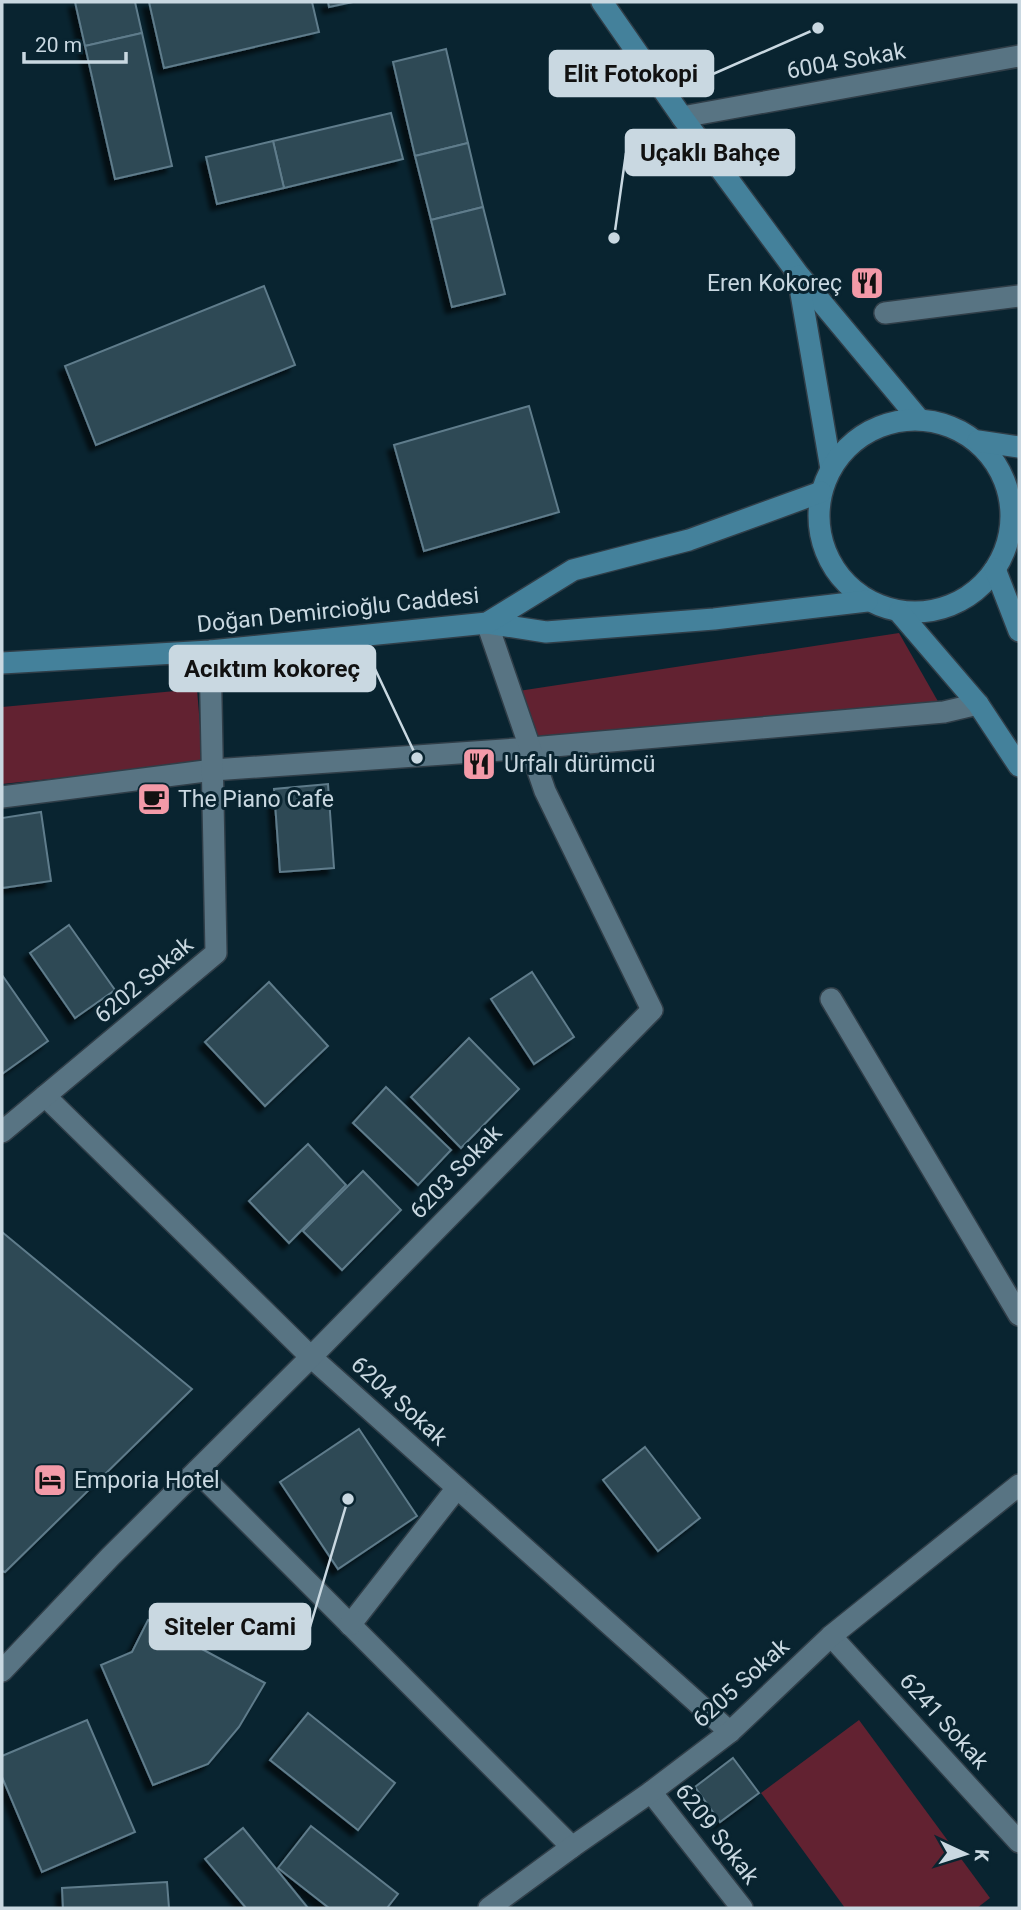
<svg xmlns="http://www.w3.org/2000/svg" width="1021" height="1910" font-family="Roboto,sans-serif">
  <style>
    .green { fill: #622231 }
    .building { fill: #2d4855; stroke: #5f7c8b; stroke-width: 2; filter: url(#shadow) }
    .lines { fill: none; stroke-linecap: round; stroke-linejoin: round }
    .lane-casing { stroke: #303e48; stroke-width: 24 }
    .street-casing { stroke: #303e48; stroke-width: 24 }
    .secondary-casing { stroke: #303e48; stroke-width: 24 }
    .lane { stroke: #587483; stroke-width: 21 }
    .street { stroke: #587483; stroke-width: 21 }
    .secondary { stroke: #44819b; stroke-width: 21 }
    .labels { text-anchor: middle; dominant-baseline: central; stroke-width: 6; stroke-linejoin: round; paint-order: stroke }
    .street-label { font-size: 23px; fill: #c9d8e1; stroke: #092430 }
    .poi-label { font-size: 23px; fill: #c9d8e1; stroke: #092430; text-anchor: start }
    .leader { fill: none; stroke: #c9d8e1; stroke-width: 2.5 }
    .callout-dot { fill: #c9d8e1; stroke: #092430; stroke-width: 2.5 }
    .callout { fill: #c9d8e1; stroke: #c9d8e1; stroke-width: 2.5 }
    .callout-label { font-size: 24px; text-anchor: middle; font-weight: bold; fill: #111 }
  </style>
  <defs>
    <filter id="shadow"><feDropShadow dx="-6" dy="6" stdDeviation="2" flood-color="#0009"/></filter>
  </defs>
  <rect width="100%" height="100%" fill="#092430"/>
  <g class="green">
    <polygon points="899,633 944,712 531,748 512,692"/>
    <polygon points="197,689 203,763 2,784 2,707"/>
    <polygon points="859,1720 990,1898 977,1908 845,1908 761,1793"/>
  </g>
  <g class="building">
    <polygon points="75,2 135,2 142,33 85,46"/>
    <polygon points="149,2 312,2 319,32 164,68"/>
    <polygon points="328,2 353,2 329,7"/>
    <polygon points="142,33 172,166 115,179 85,46"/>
    <polygon points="446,49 468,143 415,156 393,62"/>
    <polygon points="391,113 403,159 284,188 273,141"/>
    <polygon points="273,141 284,188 217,204 206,157"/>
    <polygon points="468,143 483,207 431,220 415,156"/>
    <polygon points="483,207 505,294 452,307 431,220"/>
    <polygon points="264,286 295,365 96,445 65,366"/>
    <polygon points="529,406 559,512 424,551 394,445"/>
    <polygon points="328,784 334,868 280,872 274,789"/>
    <polygon points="41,812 51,881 2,888 2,818"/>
    <polygon points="69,925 115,990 75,1018 30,953"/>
    <polygon points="532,972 574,1037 534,1064 491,999"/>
    <polygon points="2,975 48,1041 2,1074"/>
    <polygon points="269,982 328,1046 265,1106 205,1042"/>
    <polygon points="469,1038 519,1089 461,1148 411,1097"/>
    <polygon points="386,1087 451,1150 418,1185 353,1123"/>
    <polygon points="308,1144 346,1185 289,1243 249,1201"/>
    <polygon points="363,1171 401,1210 342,1270 303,1231"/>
    <polygon points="2,1232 192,1389 5,1572 2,1571"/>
    <polygon points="359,1429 417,1516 338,1569 280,1482"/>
    <polygon points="645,1447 700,1518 658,1551 603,1480"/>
    <polygon points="148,1620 265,1683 239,1727 208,1764 153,1785 101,1665 132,1652"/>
    <polygon points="308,1713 395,1783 358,1830 270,1760"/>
    <polygon points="87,1720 135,1832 42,1872 2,1777 2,1756"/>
    <polygon points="733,1758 759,1793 720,1822 695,1787"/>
    <polygon points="311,1826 398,1894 387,1908 329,1908 278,1868"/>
    <polygon points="243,1828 308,1908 246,1908 205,1859"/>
    <polygon points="167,1882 169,1908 63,1908 62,1888"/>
  </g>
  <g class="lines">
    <g class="lane-casing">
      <polyline id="lane" points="831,999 1019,1315"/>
    </g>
    <g class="street-casing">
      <g id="street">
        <polyline points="682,117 1019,56"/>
        <polyline points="885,313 1019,296"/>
        <polyline points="2,797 213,770 531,748 944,712 978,704"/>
        <polyline points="45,1096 311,1357 730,1732"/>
        <polyline points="2,1132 216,953 210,651"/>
        <polyline points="197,1471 572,1847"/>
        <polyline points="350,1625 457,1488"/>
        <polyline points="831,1636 1019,1842"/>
        <polyline points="2,1671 110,1557 311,1357 652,1010 545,791 487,623"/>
        <polyline points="651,1792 742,1908"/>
        <polyline points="489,1908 572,1847 651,1792 730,1732 831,1636 1019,1485"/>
      </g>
    </g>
    <g class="secondary-casing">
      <g id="secondary">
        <polyline points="602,2 682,117 798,274 918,418"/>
        <polyline points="798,276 831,469"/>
        <circle cx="915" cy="516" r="96"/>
        <polyline points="978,441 1019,447"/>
        <polyline points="995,569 1019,631"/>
        <polyline points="899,612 978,704 1019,766"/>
        <polyline points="487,623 546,632 714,619 867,601"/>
        <polyline points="2,663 210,651 487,623 573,570 689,540 821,492"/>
      </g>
    </g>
    <use href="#lane" class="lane"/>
    <use href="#street" class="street"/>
    <use href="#secondary" class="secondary"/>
  </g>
  <defs>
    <g id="restaurant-square" transform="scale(1.75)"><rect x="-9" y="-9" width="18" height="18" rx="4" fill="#f39aa8" stroke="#092430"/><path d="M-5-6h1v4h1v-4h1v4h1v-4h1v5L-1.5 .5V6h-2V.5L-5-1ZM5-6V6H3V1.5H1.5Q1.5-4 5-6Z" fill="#111"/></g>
    <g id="cafe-square" transform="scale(1.75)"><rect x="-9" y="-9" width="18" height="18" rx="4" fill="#f39aa8" stroke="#092430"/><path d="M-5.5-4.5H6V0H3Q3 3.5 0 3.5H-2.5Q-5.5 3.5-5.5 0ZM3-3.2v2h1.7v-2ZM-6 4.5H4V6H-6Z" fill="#111"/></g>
    <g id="hotel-square" transform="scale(1.75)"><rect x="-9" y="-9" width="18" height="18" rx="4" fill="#f39aa8" stroke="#092430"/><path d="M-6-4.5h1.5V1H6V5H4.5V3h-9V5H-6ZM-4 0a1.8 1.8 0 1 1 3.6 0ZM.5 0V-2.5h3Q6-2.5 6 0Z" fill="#111"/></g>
  </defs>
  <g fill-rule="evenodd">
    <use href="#restaurant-square" x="867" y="283"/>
    <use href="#restaurant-square" x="479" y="764"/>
    <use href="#cafe-square" x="154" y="799"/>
    <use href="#hotel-square" x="50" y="1480"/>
  </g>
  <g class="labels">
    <g class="street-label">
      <text transform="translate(846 61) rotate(-10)">6004 Sokak</text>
      <text transform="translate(338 610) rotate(-6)">Doğan Demircioğlu Caddesi</text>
      <text transform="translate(144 980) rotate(-40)">6202 Sokak</text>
      <text transform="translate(456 1172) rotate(-46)">6203 Sokak</text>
      <text transform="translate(399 1401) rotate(42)">6204 Sokak</text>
      <text transform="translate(741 1683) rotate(-42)">6205 Sokak</text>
      <text transform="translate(944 1721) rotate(48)">6241 Sokak</text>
      <text transform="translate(717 1834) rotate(52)">6209 Sokak</text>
    </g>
    <g class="poi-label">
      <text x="842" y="283" text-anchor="end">Eren Kokoreç</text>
      <text x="504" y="764">Urfalı dürümcü</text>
      <text x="178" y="799">The Piano Cafe</text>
      <text x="74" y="1480">Emporia Hotel</text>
    </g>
  </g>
  <path class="leader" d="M818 28L713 74M614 238L626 153M417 758L375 669M348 1499L310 1627"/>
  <g class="callout-dot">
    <circle cx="818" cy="28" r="7"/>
    <circle cx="614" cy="238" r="7"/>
    <circle cx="417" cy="758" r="7"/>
    <circle cx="348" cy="1499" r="7"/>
  </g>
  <g class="callout">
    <rect x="550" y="51" width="163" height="45" rx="7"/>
    <rect x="626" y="130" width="168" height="45" rx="7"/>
    <rect x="170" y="646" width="205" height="45" rx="7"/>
    <rect x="150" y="1604" width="160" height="45" rx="7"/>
  </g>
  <g class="callout-label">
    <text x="631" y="82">Elit Fotokopi</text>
    <text x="710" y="161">Uçaklı Bahçe</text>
    <text x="272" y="677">Acıktım kokoreç</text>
    <text x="230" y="1635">Siteler Cami</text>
  </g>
  <rect width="1021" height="1910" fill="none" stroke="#c9d8e1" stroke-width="7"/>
  <g transform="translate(965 1854) rotate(94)" stroke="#092430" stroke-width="5" paint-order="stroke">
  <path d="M0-5L12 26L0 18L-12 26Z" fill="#c9d8e1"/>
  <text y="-10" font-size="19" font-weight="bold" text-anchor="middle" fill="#c9d8e1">K</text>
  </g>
  <path d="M24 52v10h102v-10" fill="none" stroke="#c9d8e1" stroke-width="3.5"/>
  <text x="35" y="52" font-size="21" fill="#c9d8e1" stroke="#092430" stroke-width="5" paint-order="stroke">20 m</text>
</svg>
